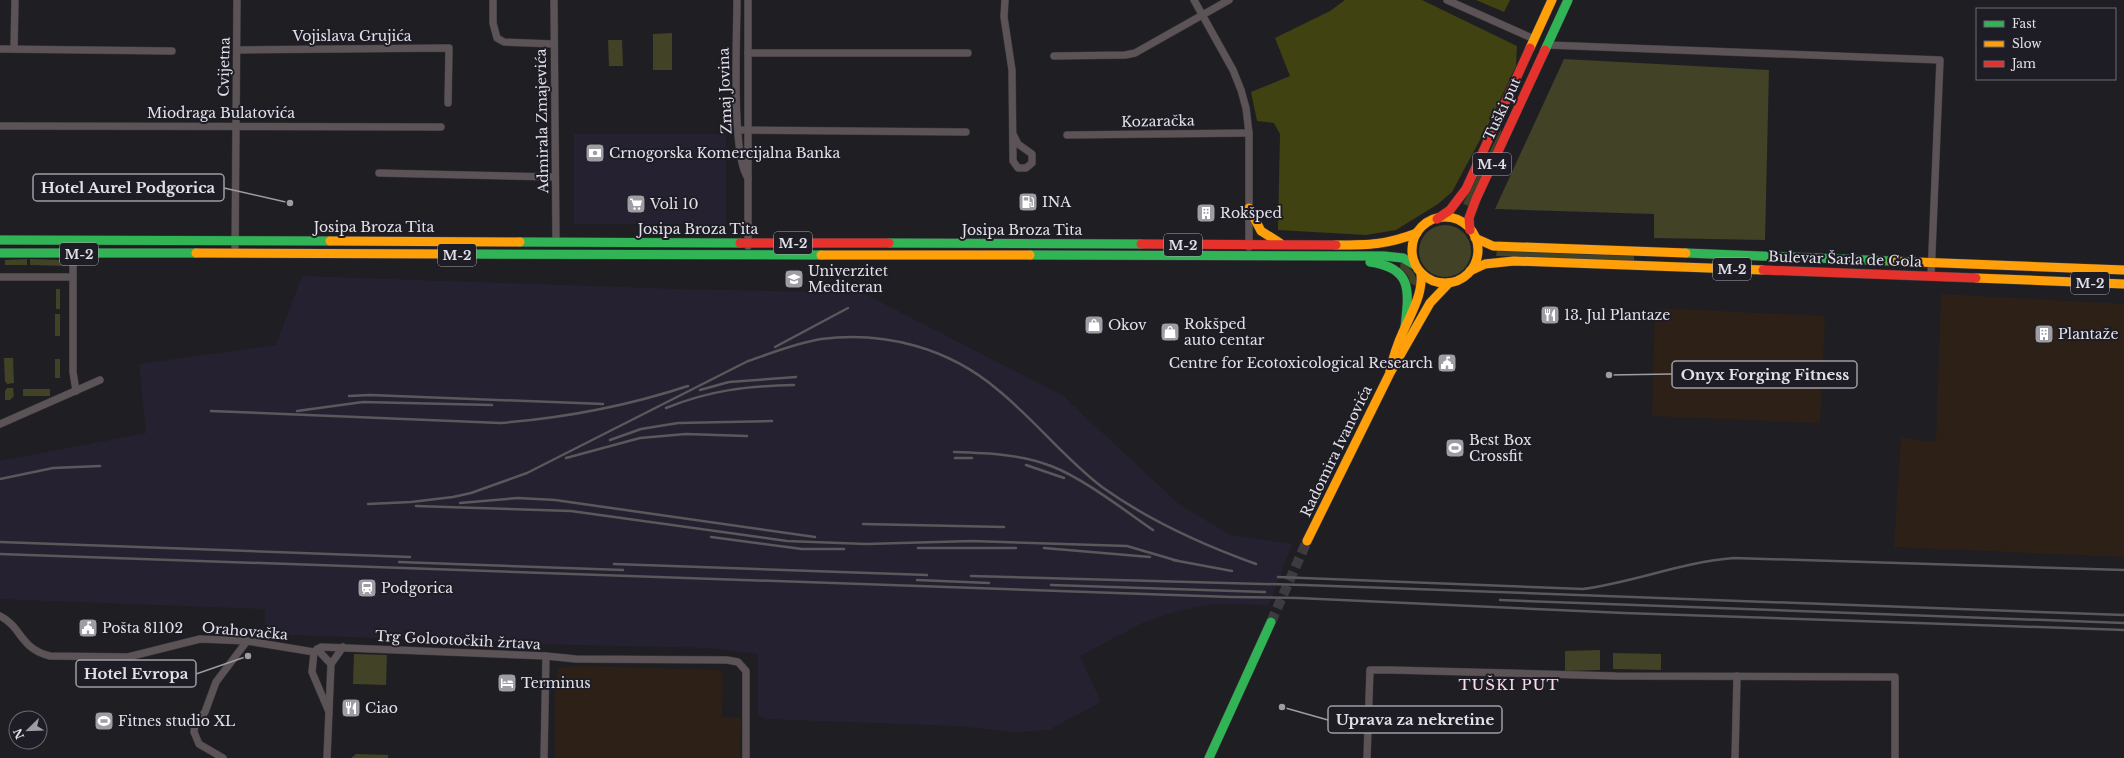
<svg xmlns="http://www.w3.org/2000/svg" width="2124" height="758" font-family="'Libre Baskerville',serif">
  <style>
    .built { fill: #262130 }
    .industrial { fill: #2d2117 }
    .green { fill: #414226 }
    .forest { fill: #414211 }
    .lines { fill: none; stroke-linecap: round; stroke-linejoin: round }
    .secondary-tunnel { stroke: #3c3b41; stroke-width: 10; stroke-dasharray: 10 5; stroke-linecap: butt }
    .street-casing { stroke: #3b3a3e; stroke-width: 8 }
    .fast-casing { stroke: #3b3a3e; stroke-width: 10 }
    .slow-casing { stroke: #3b3a3e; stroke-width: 10 }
    .jam-casing { stroke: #3b3a3e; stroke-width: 10 }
    .street { stroke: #5b5356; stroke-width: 7 }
    .fast { stroke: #30b455; stroke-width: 9 }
    .slow { stroke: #ff9f0a; stroke-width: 9 }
    .jam { stroke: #e5322d; stroke-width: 9 }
    .rail { stroke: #5b585b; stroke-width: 2.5 }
    .labels { text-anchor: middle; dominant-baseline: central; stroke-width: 4; stroke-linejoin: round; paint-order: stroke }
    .shield { fill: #1e1c25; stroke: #a8a6ae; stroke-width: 1 }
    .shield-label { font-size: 13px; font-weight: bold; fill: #e3e1e8 }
    .street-label { font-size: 14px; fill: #e3e1e8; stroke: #1e1c25 }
    .poi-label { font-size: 14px; fill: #e3e1e8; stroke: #1e1c25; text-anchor: start }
    .neighbourhood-label { font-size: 15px; letter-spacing: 1px; fill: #fad9e6; stroke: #1e1c25 }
    .leader { fill: none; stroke: #9e9da3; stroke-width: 1.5 }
    .callout-dot { fill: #9e9da3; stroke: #1e1c25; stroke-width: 1.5 }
    .callout { fill: #1e1c25; stroke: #9e9da3; stroke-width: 1.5 }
    .callout-label { font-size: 15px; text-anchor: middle; font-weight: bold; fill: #e3e1e8 }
  </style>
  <rect width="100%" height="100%" fill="#1f1e23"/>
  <g class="built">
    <rect x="574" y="134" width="152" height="90"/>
    <polygon points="302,276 680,289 863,293 1062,395 1180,505 1230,535 1292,544 1269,605 1215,604 1181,610 1142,623 1080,656 1101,702 1049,730 1014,732 956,726 768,719 758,716 758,654 710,648 573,645 265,634 265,609 0,599 0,461 146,433 139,364 276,345"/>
  </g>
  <g class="industrial">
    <polygon points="1941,294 2124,304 2124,557 1894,547 1901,438 1936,442"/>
    <polygon points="1655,308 1825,316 1820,423 1652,416"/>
    <polygon points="578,666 718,670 723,675 722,717 741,718 740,758 555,758 555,681 559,668"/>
  </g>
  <g class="green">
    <polygon points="672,33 672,70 653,70 653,34"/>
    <polygon points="608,40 622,40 623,66 609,66"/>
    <polygon points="1564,59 1769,70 1765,240 1654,238 1654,214 1495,209"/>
    <polygon points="1501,129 1501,133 1469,206 1463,204"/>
    <circle cx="1445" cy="251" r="26"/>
    <polygon points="1497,251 1634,256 1634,261 1496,256"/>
    <polygon points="27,259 27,265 5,265 5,260"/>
    <polygon points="30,259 63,260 66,266 30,265"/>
    <path d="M1401 261C1410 268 1418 273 1416 286L1410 283 1408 276 1400 267Z"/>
    <rect x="56" y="289" width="4" height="20"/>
    <rect x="55" y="314" width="5" height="22"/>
    <polygon points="4,358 13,358 14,383 7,384 5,381"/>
    <rect x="55" y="359" width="5" height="19"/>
    <polygon points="7,388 13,388 14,396 10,400 5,400 5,391"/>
    <rect x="23" y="389" width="27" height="7"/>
    <polygon points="1600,650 1600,670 1565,671 1565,651"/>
    <polygon points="1613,653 1661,654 1661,670 1613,669"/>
    <polygon points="354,654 387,655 386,685 353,684"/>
    <polygon points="356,754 388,755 388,758 351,758"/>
  </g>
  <g class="forest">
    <polygon points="1345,0 1422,0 1517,46 1516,66 1490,121 1452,192 1438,204 1396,230 1366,235 1278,230 1280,134 1274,123 1257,121 1251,92 1290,76 1275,38 1330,11"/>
    <polygon points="1476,0 1510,0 1504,12"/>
  </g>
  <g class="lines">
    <polyline class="secondary-tunnel" points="1271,622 1307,541"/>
    <g class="street-casing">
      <g id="street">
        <polyline points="493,0 493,23 497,38 504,42 554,44"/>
        <polyline points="554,0 556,242"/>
        <path d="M737 0C737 33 731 157 748 178"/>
        <polyline points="1005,0 1004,17 1012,70 1013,161 1018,168 1026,168 1032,163 1032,154 1018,144 1013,134"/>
        <polyline points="1194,0 1233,70 1241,90 1246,108 1249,133 1249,247"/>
        <polyline points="1447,0 1534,39"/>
        <polyline points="1548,45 1940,60 1931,276"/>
        <polyline points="0,49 172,51"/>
        <polyline points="14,49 15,0"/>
        <polyline points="237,50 449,48 448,103"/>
        <polyline points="748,53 968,53"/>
        <polyline points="1054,56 1125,55 1135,53 1229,0"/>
        <polyline points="0,126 441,127"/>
        <polyline points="738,130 966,132"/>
        <polyline points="1067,135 1249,133"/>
        <polyline points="379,173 555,177"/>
        <polyline points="748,246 748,0"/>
        <polyline points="73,254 73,372 76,391"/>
        <polyline points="235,254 237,0"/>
        <polyline points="0,277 73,277"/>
        <polyline points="0,424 100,380"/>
        <path d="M0 616C22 627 20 649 50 656L128 657 200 639 247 641 314 652"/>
        <polyline points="317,649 331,664 327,758"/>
        <polyline points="331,664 343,647"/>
        <polyline points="329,712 312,672 314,652 321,647 546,656 576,659 727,660 738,662 746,671 746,758"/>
        <polyline points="223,758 199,744 194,732 195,724 205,712 216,682 247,641"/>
        <polyline points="544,758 546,656"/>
        <polyline points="1367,758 1370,670 1391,670 1616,676 1895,677 1895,758"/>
        <polyline points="1735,758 1737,676"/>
      </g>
    </g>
    <g class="fast-casing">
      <g id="fast">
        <polyline points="1545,50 1568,0"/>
        <polyline points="0,240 330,241"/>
        <polyline points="520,242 740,243"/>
        <polyline points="889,243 1141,244"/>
        <polyline points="0,253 196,253"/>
        <polyline points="1686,253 1891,261"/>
        <polyline points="461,254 821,255"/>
        <polyline points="1030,255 1384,256 1403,258 1415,265"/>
        <path d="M1370 262C1413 268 1409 291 1405 327"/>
        <polyline points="1209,758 1271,622"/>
      </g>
    </g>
    <g class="slow-casing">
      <g id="slow">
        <polyline points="1530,48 1552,0"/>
        <polyline points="1249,208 1261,231 1280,243"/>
        <circle cx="1445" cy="250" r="33"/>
        <polyline points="1475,238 1493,246 1686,253"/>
        <polyline points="330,241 520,242"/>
        <path d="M1336 245C1369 245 1386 245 1417 233"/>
        <polyline points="196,253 461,254"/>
        <polyline points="821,255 1030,255"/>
        <polyline points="1891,261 2124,270"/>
        <polyline points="1470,271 1485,264 1514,261 1763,270"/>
        <polyline points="1976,278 2124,284"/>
        <path d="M1390 371C1393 358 1397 345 1403 332 1411 313 1423 295 1421 273"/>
        <polyline points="1307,541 1390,373 1430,303 1449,283"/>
      </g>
    </g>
    <g class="jam-casing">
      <g id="jam">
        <polyline points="1437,219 1450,210 1466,189 1530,48"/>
        <polyline points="1470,230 1469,218 1476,199 1545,50"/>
        <polyline points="740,243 889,243"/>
        <polyline points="1141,244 1336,245"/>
        <polyline points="1763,270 1976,278"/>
      </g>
    </g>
    <use href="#street" class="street"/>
    <use href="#fast" class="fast"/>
    <use href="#slow" class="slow"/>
    <use href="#jam" class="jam"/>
    <g class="rail">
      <polyline points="775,347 848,308"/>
      <polyline points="700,390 729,382 796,377"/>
      <polyline points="349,396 370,395 603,404"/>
      <path d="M666 408C710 390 748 386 794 385"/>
      <path d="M211 411 500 423C564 418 627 406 688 386"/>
      <polyline points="297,411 363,402 492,405"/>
      <polyline points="610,440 641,429 678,423 772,421"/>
      <path d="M954 452C986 453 1021 454 1051 466 1083 478 1124 510 1153 530"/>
      <polyline points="566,458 640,438 686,434 747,436"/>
      <polyline points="955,458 972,458"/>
      <polyline points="1026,465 1064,478"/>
      <polyline points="0,479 53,468 100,466"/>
      <polyline points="460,503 518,498 555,500 815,537"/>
      <path d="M368 504 411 502 453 497 471 493 527 473 748 361C772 353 796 343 821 339 885 331 949 348 998 390 1035 420 1064 458 1102 487 1148 520 1203 545 1256 564"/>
      <polyline points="416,506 571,511 787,541 866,544 972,541 1127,546 1178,561"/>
      <polyline points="863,524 1004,527"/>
      <polyline points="711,537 802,549 844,549"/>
      <polyline points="0,542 410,557"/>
      <polyline points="918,548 1016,548"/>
      <polyline points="1044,548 1150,557"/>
      <polyline points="0,554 1231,597 1298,598 1624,613 2124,630"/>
      <polyline points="1173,560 1232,571"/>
      <polyline points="399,562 623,570"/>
      <polyline points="614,564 927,575"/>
      <polyline points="971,576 1304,585 2124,615"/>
      <path d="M1278 577 1583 589C1635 582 1682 562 1734 558L2124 570"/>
      <polyline points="917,580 989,583"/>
      <polyline points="1051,585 1265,592"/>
      <polyline points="1500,600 2124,623"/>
    </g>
  </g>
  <defs>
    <g id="bank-square" transform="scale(1)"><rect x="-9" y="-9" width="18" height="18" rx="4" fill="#9e9da3" stroke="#1e1c25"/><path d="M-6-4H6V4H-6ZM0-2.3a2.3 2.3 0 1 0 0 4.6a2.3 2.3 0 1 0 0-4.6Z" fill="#fff"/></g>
    <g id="fuel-square" transform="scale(1)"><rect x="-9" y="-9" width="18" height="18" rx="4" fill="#9e9da3" stroke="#1e1c25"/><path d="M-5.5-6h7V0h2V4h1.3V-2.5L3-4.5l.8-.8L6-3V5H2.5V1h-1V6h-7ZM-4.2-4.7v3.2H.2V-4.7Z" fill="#fff"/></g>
    <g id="supermarket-square" transform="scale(1)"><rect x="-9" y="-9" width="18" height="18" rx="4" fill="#9e9da3" stroke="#1e1c25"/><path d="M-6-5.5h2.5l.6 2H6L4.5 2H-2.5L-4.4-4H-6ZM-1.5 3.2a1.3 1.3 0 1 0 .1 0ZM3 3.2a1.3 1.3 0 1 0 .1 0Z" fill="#fff"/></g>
    <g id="building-square" transform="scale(1)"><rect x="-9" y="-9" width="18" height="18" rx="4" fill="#9e9da3" stroke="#1e1c25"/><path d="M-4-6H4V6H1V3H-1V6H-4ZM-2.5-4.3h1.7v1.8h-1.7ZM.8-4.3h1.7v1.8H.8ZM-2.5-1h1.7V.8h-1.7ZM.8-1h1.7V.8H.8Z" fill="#fff"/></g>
    <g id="university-square" transform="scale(1)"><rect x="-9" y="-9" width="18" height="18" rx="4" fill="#9e9da3" stroke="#1e1c25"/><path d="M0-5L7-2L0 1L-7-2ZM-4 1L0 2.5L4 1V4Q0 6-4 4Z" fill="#fff"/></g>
    <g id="restaurant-square" transform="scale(1)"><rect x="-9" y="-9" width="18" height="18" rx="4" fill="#9e9da3" stroke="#1e1c25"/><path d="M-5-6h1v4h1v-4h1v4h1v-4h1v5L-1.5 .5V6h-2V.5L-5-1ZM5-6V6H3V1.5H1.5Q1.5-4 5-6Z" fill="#fff"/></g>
    <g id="shop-square" transform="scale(1)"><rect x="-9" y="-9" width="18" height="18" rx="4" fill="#9e9da3" stroke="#1e1c25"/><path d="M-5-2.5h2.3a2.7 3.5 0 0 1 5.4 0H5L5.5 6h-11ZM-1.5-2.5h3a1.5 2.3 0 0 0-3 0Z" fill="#fff"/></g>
    <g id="civic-square" transform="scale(1)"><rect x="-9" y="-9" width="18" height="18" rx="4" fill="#9e9da3" stroke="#1e1c25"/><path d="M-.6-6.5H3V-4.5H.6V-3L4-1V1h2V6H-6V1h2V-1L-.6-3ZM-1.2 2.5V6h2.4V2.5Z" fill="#fff"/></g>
    <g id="stadium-square" transform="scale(1)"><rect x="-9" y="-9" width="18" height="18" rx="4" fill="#9e9da3" stroke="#1e1c25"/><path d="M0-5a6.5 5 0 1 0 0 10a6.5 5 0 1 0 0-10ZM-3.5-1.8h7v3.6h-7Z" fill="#fff"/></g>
    <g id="station-square" transform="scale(1)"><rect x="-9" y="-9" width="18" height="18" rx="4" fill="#9e9da3" stroke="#1e1c25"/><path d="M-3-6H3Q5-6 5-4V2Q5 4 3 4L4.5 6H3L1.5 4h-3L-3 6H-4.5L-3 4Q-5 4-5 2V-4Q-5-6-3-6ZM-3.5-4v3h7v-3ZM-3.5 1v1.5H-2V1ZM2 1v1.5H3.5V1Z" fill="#fff"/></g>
    <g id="hotel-square" transform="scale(1)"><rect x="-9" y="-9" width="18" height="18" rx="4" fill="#9e9da3" stroke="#1e1c25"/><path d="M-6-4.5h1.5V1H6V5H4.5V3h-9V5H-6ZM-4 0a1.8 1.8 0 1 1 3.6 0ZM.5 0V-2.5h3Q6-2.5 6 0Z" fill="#fff"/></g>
  </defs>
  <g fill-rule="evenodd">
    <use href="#bank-square" x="595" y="153"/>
    <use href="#fuel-square" x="1028" y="202"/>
    <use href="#supermarket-square" x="636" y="204"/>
    <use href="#building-square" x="1206" y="213"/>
    <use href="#university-square" x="794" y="279"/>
    <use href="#restaurant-square" x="1550" y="315"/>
    <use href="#shop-square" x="1094" y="325"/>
    <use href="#shop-square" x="1170" y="332"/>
    <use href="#building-square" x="2044" y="334"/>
    <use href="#civic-square" x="1447" y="363"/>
    <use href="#stadium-square" x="1455" y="448"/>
    <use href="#station-square" x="367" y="588"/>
    <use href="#civic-square" x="88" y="628"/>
    <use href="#hotel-square" x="507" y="683"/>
    <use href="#restaurant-square" x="351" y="708"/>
    <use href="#stadium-square" x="104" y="721"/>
  </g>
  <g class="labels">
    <g class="shield">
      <rect x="1473" y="153" width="38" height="22" rx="3"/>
      <rect x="774" y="232" width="38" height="22" rx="3"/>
      <rect x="1164" y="234" width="38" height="22" rx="3"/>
      <rect x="60" y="243" width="38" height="22" rx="3"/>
      <rect x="438" y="244" width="38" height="22" rx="3"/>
      <rect x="1713" y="258" width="38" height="22" rx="3"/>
      <rect x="2071" y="272" width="38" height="22" rx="3"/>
    </g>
    <g class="shield-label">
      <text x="1492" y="164">M-4</text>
      <text x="793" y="243">M-2</text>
      <text x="1183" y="245">M-2</text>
      <text x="79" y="254">M-2</text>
      <text x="457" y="255">M-2</text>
      <text x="1732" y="269">M-2</text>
      <text x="2090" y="283">M-2</text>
    </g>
    <g class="street-label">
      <text x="352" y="36">Vojislava Grujića</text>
      <text transform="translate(224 67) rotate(-89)">Cvijetna</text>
      <text transform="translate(725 91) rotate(-92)">Zmaj Jovina</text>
      <text transform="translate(1502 109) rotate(-65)">Tuški put</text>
      <text x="221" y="113">Miodraga Bulatovića</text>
      <text transform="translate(542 121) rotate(-91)">Admirala Zmajevića</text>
      <text transform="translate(1158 121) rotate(-1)">Kozaračka</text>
      <text x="374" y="227">Josipa Broza Tita</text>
      <text x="698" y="229">Josipa Broza Tita</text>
      <text x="1022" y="230">Josipa Broza Tita</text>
      <text transform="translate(1845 259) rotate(2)">Bulevar Šarla de Gola</text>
      <text transform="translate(1336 451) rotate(-64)">Radomira Ivanovića</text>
      <text transform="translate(245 631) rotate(5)">Orahovačka</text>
      <text transform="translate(458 640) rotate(3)">Trg Golootočkih žrtava</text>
    </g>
    <g class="poi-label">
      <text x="609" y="153">Crnogorska Komercijalna Banka</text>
      <text x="1042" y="202">INA</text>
      <text x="650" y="204">Voli 10</text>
      <text x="1220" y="213">Rokšped</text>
      <text x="808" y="271">Univerzitet<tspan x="808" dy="16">Mediteran</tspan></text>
      <text x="1564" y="315">13. Jul Plantaze</text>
      <text x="1184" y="324">Rokšped<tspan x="1184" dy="16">auto centar</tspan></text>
      <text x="1108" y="325">Okov</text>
      <text x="2058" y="334">Plantaže</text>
      <text x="1433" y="363" text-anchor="end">Centre for Ecotoxicological Research</text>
      <text x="1469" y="440">Best Box<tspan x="1469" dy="16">Crossfit</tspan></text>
      <text x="381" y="588">Podgorica</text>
      <text x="102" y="628">Pošta 81102</text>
      <text x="521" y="683">Terminus</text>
      <text x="365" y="708">Ciao</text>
      <text x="118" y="721">Fitnes studio XL</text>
    </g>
    <g class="neighbourhood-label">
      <text x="1509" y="684">TUŠKI PUT</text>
    </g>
  </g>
  <path class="leader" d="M290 203L224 188M1609 375L1672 374M248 656L196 674M1282 707L1328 720"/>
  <g class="callout-dot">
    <circle cx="290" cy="203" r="4"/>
    <circle cx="1609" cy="375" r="4"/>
    <circle cx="248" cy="656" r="4"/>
    <circle cx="1282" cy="707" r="4"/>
  </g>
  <g class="callout">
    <rect x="33" y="174" width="191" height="27" rx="4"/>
    <rect x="1672" y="361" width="185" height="27" rx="4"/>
    <rect x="76" y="660" width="120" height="27" rx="4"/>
    <rect x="1328" y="706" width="174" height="27" rx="4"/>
  </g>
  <g class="callout-label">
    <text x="128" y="193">Hotel Aurel Podgorica</text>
    <text x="1765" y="380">Onyx Forging Fitness</text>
    <text x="136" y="679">Hotel Evropa</text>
    <text x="1415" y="725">Uprava za nekretine</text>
  </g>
  <rect x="1976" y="8" width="140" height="72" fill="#1e1c25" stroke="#6d6b73"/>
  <rect x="1984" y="21" width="20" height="6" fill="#30b455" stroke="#6d6b73"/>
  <text x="2012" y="28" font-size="12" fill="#e3e1e8">Fast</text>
  <rect x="1984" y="41" width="20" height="6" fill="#ff9f0a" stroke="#6d6b73"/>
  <text x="2012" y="48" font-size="12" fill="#e3e1e8">Slow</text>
  <rect x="1984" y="61" width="20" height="6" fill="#e5322d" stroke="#6d6b73"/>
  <text x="2012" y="68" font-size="12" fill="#e3e1e8">Jam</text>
  <g transform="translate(28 730) rotate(247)"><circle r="19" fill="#1e1c25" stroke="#6d6b73"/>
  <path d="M0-3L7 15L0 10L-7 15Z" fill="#9e9da3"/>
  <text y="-6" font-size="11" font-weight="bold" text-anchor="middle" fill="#e3e1e8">N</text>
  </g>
</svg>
